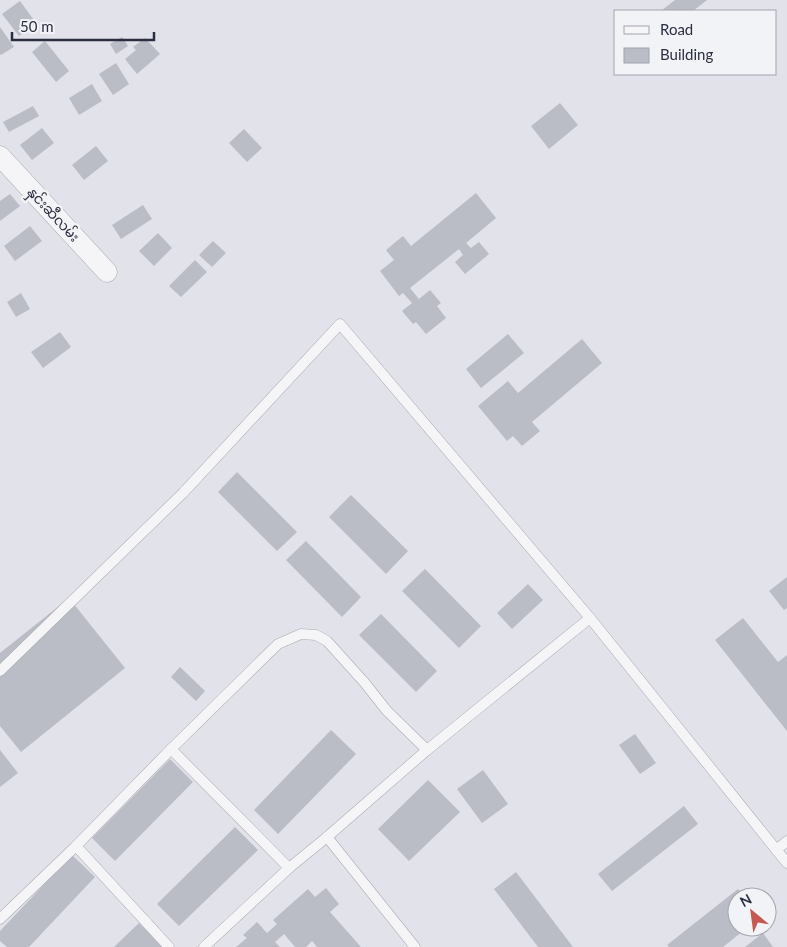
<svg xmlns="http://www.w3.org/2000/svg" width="787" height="947" font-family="Lato,'Noto Sans Myanmar',sans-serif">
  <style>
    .building { fill: #babcc6 }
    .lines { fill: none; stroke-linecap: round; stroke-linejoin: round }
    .service-casing { stroke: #a7a9b4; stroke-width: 11 }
    .minor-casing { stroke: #a7a9b4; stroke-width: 21 }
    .service { stroke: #f5f5f8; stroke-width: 10 }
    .minor { stroke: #f5f5f8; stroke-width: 20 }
    .labels { text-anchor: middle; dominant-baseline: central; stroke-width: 5; stroke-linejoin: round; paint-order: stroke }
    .street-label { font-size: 14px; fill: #2b2e40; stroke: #f2f3f7 }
  </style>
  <rect width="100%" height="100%" fill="#e2e3ea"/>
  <g class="building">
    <polygon points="675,0 707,0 693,11 661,11"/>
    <polygon points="20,1 36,23 19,36 2,14"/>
    <polygon points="0,27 14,47 1,55 0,54"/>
    <polygon points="122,37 128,46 116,54 110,44"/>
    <polygon points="145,38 160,54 137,74 125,59 136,50 133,47"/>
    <polygon points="45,41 69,71 56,82 32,52"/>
    <polygon points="116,63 129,84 113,95 99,74"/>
    <polygon points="92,84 102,101 79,115 69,98"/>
    <polygon points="560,103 578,125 549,149 531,126"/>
    <polygon points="33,106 39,116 9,132 3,122"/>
    <polygon points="42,128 54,143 32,160 20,145"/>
    <polygon points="244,129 262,148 247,162 229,143"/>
    <polygon points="96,146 108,161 84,180 72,165"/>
    <polygon points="476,193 496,218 466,243 471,248 479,242 489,254 465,274 455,262 463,255 459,249 410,288 419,299 430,290 441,303 437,306 446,318 426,334 416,322 413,324 402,311 412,303 403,293 399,296 380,271 394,260 386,250 403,236 411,246"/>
    <polygon points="10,194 20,206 0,221 0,201"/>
    <polygon points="143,205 152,219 121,239 112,225"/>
    <polygon points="30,226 42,241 15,261 4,246"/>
    <polygon points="158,233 172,248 154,266 139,251"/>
    <polygon points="213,241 226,253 212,267 199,255"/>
    <polygon points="195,260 207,272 181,297 169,286"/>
    <polygon points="21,293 30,309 16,317 7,302"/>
    <polygon points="60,332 71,347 43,368 31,352"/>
    <polygon points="508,334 524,353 481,388 466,369"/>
    <polygon points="582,339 602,363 532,422 540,431 522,446 513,436 507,441 478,406 508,381 518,393"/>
    <polygon points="237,472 297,532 277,551 218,492"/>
    <polygon points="351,495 408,551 386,574 329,517"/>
    <polygon points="306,541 361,597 342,617 286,560"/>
    <polygon points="425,569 481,626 459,648 402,591"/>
    <polygon points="787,577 787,608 784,610 769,591"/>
    <polygon points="528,584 543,600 512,629 497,613"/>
    <polygon points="69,598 125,668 21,752 0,726 0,653"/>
    <polygon points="381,614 437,671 416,692 359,635"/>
    <polygon points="743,618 778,662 787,655 787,731 715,640"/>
    <polygon points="180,667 205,691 196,701 171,677"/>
    <polygon points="331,730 356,754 278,834 254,810"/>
    <polygon points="635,734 656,763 640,774 619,745"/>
    <polygon points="0,750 18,773 0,787"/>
    <polygon points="170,759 193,782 115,861 92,838"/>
    <polygon points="483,770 508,804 482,823 457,789"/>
    <polygon points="428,780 460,812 409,861 378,829"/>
    <polygon points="684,806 698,824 612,891 598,874"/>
    <polygon points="235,827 258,850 179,926 157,904"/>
    <polygon points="72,855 95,877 29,947 7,947 0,941 0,931"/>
    <polygon points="516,872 573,947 538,947 494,889"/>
    <polygon points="326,888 339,904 330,912 361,947 317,947 312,941 306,947 295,947 284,934 275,942 280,947 236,947 247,938 243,935 257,922 267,933 277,924 273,920 308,889 315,897"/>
    <polygon points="738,889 745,897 737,897 737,927 748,927 723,947 669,947 667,945"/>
    <polygon points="139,923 163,947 114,947"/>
    <polygon points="763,933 773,947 745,947"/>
  </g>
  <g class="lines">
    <g class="service-casing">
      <g id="service">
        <polyline points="0,671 183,493 340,324 590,618 787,863"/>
        <polyline points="171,749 289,868"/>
        <polyline points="327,837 415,947"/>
        <polyline points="76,846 169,947"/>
        <polyline points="776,850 787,841"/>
        <polyline points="0,919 76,846 171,749 278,644 301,634 316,635 327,641 364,682 387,711 427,750"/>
        <polyline points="204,947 289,868 327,837 427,750 590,618"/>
      </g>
    </g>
    <g class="minor-casing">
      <polyline id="minor" points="0,156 107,272"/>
    </g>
    <use href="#service" class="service"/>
    <use href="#minor" class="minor"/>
  </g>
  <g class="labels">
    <g class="street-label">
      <text transform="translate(54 214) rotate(47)">နှင်းဆီလမ်း</text>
    </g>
  </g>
  <rect x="614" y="10" width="162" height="65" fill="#f2f3f7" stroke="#a2a4ae"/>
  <rect x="624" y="26" width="25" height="8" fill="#f5f5f8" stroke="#a2a4ae"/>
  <text x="660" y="35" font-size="15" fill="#2b2e40">Road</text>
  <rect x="624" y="48" width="25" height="15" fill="#babcc6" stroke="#a2a4ae"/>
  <text x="660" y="60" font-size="15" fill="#2b2e40">Building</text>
  <g transform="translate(752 912) rotate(331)"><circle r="24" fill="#f2f3f7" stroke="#a2a4ae"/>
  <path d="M0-4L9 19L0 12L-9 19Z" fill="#c55851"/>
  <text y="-8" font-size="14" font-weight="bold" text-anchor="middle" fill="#2b2e40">N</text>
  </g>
  <path d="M12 32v8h142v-8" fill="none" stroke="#2b2e40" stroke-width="2.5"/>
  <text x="20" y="32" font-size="15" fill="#2b2e40" stroke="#f2f3f7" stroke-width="4" paint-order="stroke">50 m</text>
</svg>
